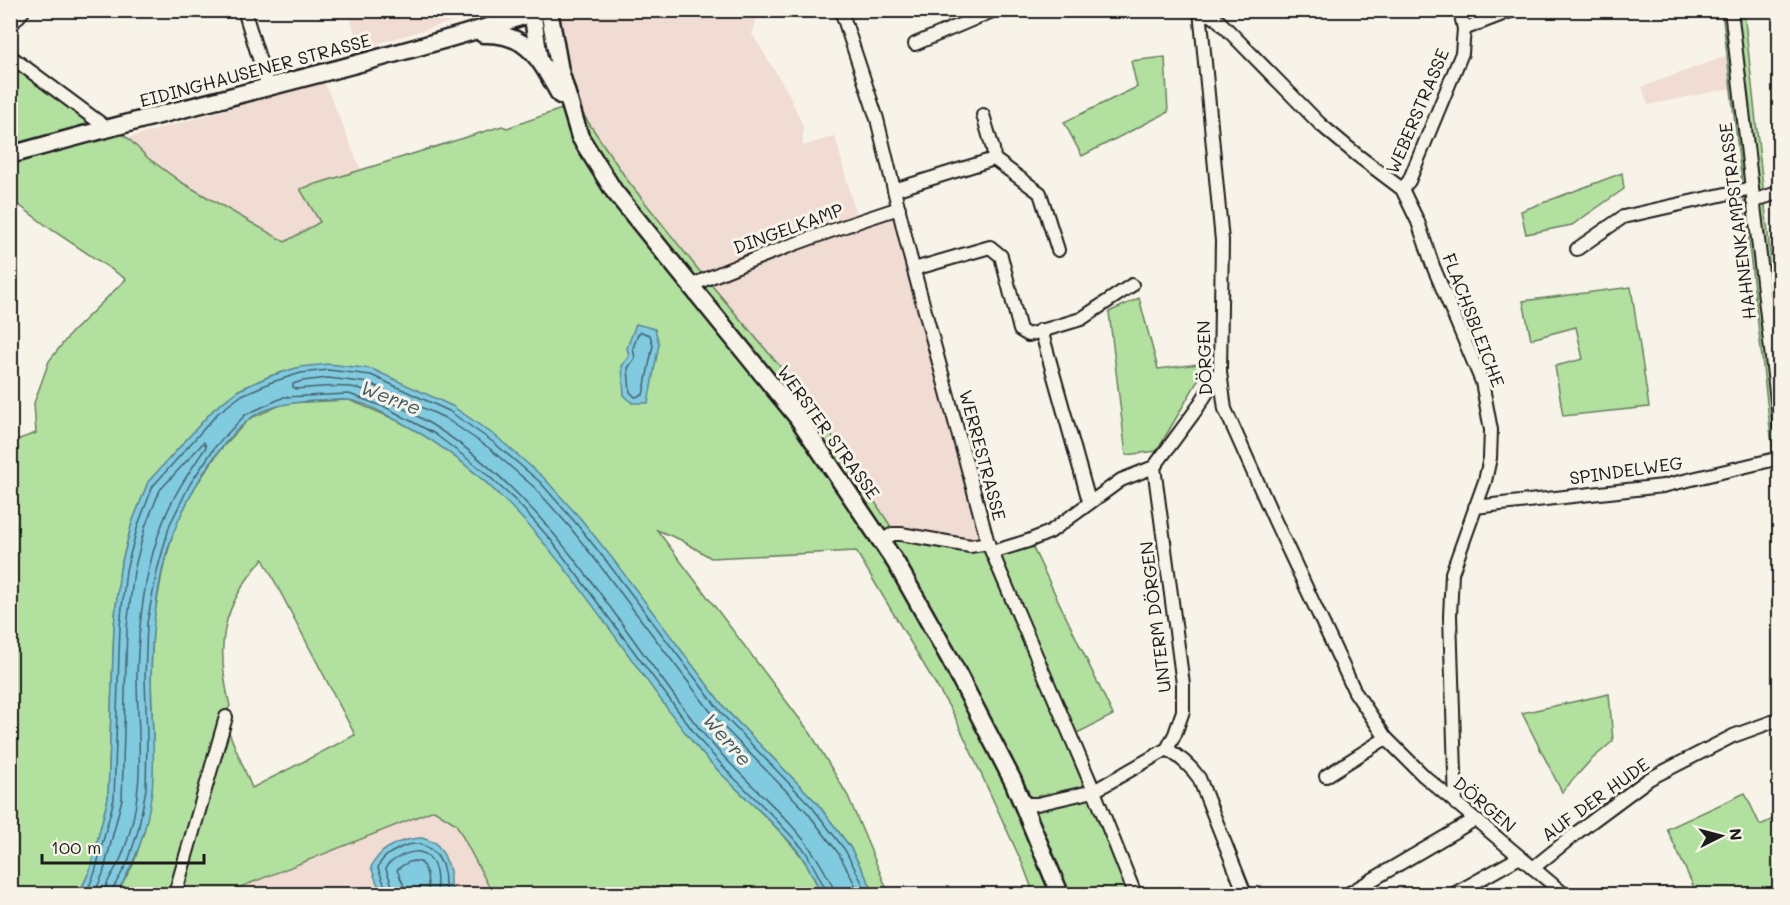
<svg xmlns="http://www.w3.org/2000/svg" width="1790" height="905" font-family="Mali,sans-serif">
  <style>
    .built { fill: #f0dcd2 }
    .green { fill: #b2e09f; stroke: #677e5e; stroke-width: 1.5; fill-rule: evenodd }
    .water { fill: #81cbe1; stroke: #598592; stroke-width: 1.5 }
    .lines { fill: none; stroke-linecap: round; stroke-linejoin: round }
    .shore { stroke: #44626b; stroke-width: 1.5 }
    .street-casing { stroke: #1c1c1c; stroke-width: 16 }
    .secondary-casing { stroke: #1c1c1c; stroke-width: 21 }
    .street { stroke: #f7f3e8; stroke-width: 12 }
    .secondary { stroke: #f7f3e8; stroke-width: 16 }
    .labels { text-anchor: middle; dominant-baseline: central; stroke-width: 6; stroke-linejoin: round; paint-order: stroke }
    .street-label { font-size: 18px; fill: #1c1c1c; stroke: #f7f3e8 }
    .water-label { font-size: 20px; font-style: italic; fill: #3f5961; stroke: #f7f3e8 }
  </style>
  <rect width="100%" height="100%" fill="#f7f3e8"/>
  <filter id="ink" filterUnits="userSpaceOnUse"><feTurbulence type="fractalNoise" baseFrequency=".0167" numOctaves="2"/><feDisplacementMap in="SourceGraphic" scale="12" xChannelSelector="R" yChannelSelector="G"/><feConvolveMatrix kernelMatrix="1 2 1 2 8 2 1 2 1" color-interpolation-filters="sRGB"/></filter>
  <g filter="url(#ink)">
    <g class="built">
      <polygon points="349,10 490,10 490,11 358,49"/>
      <polygon points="589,10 759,11 752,34 789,94 803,127 803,146 835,136 856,215 891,203 984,552 959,550 897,536 810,402 697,268 628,181 576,104 566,70 556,19"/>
      <polygon points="1729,55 1732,88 1648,105 1642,87"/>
      <polygon points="324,81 361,170 301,189 320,222 285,242 181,182 148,158 128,138"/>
      <polygon points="434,810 456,823 493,894 455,894 450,885 450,871 377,883 383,894 223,894"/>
    </g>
    <g class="green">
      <polygon points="1722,11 1744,11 1779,335 1779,506"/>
      <polygon points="1165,57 1168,112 1082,156 1064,122 1137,87 1131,61"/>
      <polygon points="10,64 128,138 148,158 181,182 285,242 320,222 300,189 502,126 507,128 576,104 628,181 697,268 810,402 897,536 959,550 984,552 988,558 1032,546 1113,715 1071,736 1135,894 1034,894 1023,865 954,715 856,551 711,558 681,540 657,530 811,734 848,796 889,894 875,894 850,847 817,803 727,711 580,518 300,367 270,376 239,390 214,409 148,483 132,523 120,569 114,626 108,798 90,870 79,894 11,894 11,442 36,433 34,403 49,361 71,333 126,279 52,230 11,199"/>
      <polygon points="1622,173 1624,189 1572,225 1526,234 1521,211"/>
      <polygon points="1631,287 1649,407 1563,416 1555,366 1583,359 1576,327 1531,339 1523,301"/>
      <polygon points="1139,298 1158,369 1208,363 1157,451 1126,455 1109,312"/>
      <path d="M349 400C377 411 406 423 431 439 544 511 614 644 697 747 728 785 769 815 800 855 809 866 815 882 822 894H493L456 824 434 810 223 894H116L133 865 144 832 152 789 153 738 151 678 153 624 162 573 175 526 195 487 220 450 249 419 285 403ZM263 559 355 735 252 788 223 718 230 706C215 645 221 607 263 559Z"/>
      <polygon points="1609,694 1613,741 1590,761 1562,792 1522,713"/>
      <polygon points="1745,793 1760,825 1773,819 1779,875 1779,894 1697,894 1667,829"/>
    </g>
    <g class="water">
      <polygon points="636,324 655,329 659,344 648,403 632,403 624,395 622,366 629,356 627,348"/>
      <path d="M328 364 372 369 452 406 497 437 544 478 580 518 612 558 727 711 817 803 850 847 875 894H822C815 881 809 866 800 854 769 814 727 785 695 745 605 632 534 493 402 423 386 415 366 402 348 400 337 399 325 401 315 401 293 402 264 406 247 421 216 447 193 487 177 524 158 566 151 632 151 678 151 715 156 753 152 790 147 831 137 859 116 894H79L90 870 108 798 114 626 120 569 132 523 148 482 214 409 239 390 270 376 300 367Z"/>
      <path d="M422 838 436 843 444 855 450 871V885L455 894H383L377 883 371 867C381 847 400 839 422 838Z"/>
    </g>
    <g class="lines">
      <g class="shore">
        <polygon points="641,332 650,335 653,345 643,395 635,397 630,392 628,368 635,358 633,348 638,334"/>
        <polyline points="86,894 95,872 114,799 120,626 126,570 138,525 153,486 218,413 242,395 272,382 301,373 328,370 371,375 449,411 493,442 540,482 575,522 607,562 723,715 812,807 845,850 868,894"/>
        <path d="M94 894 103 874 122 799 127 627 134 571 145 527 160 490 204 442 206 447C190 471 173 495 163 522 144 571 138 626 137 678 137 714 142 751 138 787 136 811 130 836 121 858 116 870 105 881 104 894"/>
        <polyline points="111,894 112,890 128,862 138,831 146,789 147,738 145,678 147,623 157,571 170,524 190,484 215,447 245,415 284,397 349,394 387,408 435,434 482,470 517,502 551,540 702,743 731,775 772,815 806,852 826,890 827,894"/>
        <path d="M388 894 378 868C382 856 392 852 402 847 422 838 440 851 444 872 446 881 443 886 448 894"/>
        <path d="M395 894 386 869 387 865C405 851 428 842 436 871 438 879 435 886 439 894"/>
        <path d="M404 894V886L397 870C403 864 413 858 422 863L427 874 429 894"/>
        <path d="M834 894C834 885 828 878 824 870 795 818 745 784 707 738 612 622 546 484 408 411 393 403 367 388 350 387 332 385 313 388 295 389L293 387V384L302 381 328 378 369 383 445 418 489 448 534 487 569 526 601 567 717 720 807 812 839 854 860 894"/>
      </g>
      <g class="street-casing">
        <g id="street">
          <polyline points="244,10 268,87"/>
          <polyline points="841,10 877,119 910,256 988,543 1094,791 1135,894"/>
          <polyline points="1200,10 1222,241 1220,372 1225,409 1275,521 1355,692 1386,738 1424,776 1564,894"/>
          <polyline points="1201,10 1217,19 1320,124 1357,155 1402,189 1418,222 1433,266 1482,382 1491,430 1490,458 1485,481 1452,573 1450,616 1456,804"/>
          <polyline points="1731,10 1780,426"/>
          <polyline points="10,26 24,10"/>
          <polyline points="1464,29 1513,10"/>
          <polyline points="915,44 995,10"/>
          <polyline points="10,56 107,128"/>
          <polyline points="983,115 993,149 994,159"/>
          <polyline points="1402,189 1409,181 1462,53 1464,29 1460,10"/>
          <polyline points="894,190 994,159 1040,193 1058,250"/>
          <polyline points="1753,201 1780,192"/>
          <polyline points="1577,249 1623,217 1752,188"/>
          <polyline points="914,269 990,247 1001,256 1020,330 1028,335 1081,319 1132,285"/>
          <path d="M690 286C758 256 828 231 899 208"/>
          <polyline points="1041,330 1089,501"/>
          <polyline points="1475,507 1663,486 1780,458"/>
          <polyline points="881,541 893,534 901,534 970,546 988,543"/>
          <polyline points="992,552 1028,541 1050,532 1121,480 1154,467 1196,410 1220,372"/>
          <path d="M1167 749C1180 757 1190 765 1199 778L1245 894"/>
          <polyline points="1326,776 1386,738"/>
          <polyline points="1024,804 1037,804 1094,791 1167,749 1175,734 1183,711 1183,684 1154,467"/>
          <polyline points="1533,868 1579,831 1649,779 1733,736 1780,719"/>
          <polyline points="175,894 226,717"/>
          <polyline points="1348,894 1474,820"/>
          <polyline points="1454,894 1520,857"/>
        </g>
      </g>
      <g class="secondary-casing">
        <g id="secondary">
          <polyline points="532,10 539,59"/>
          <polyline points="549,10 560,71 580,137 614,191 798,418 896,563 950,659 1013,781 1060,894"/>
          <path d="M483 34C528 32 540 60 560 95"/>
          <path d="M10 155C187 105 367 66 543 10"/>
        </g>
      </g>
      <use href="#street" class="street"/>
      <use href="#secondary" class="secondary"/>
    </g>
  </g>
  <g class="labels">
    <g class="street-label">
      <text transform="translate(255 70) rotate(-15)">EIDINGHAUSENER STRASSE</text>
      <text transform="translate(1417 111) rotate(-67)">WEBERSTRASSE</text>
      <text transform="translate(1737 221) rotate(-97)">HAHNENKAMPSTRASSE</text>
      <text transform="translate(788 228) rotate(-20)">DINGELKAMP</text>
      <text transform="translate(1474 320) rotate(69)">FLACHSBLEICHE</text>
      <text transform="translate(1204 358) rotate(-92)">DÖRGEN</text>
      <text transform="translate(829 432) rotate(54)">WERSTER STRASSE</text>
      <text transform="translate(983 455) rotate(75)">WERRESTRASSE</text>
      <text transform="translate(1626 470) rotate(-8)">SPINDELWEG</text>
      <text transform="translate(1155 617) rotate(-97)">UNTERM DÖRGEN</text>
      <text transform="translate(1595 799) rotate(-36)">AUF DER HUDE</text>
      <text transform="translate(1485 804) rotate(40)">DÖRGEN</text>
    </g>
    <g class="water-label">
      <text transform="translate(391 397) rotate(21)">Werre</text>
      <text transform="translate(728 739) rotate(49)">Werre</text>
    </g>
  </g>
  <rect width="1790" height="905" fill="none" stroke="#f7f3e8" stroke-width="36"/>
  <rect x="18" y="18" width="1754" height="869" fill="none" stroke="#1c1c1c" stroke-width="2" filter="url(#ink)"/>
  <g transform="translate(1721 836) rotate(84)" stroke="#f7f3e8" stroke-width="4.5" paint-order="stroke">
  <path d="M0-4.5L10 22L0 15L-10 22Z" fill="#1c1c1c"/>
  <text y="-9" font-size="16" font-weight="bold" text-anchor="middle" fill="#1c1c1c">N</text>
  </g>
  <path d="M42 854v9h162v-9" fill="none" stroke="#1c1c1c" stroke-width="3"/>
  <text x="51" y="854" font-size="18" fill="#1c1c1c" stroke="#f7f3e8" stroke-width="4.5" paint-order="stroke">100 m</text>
</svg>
